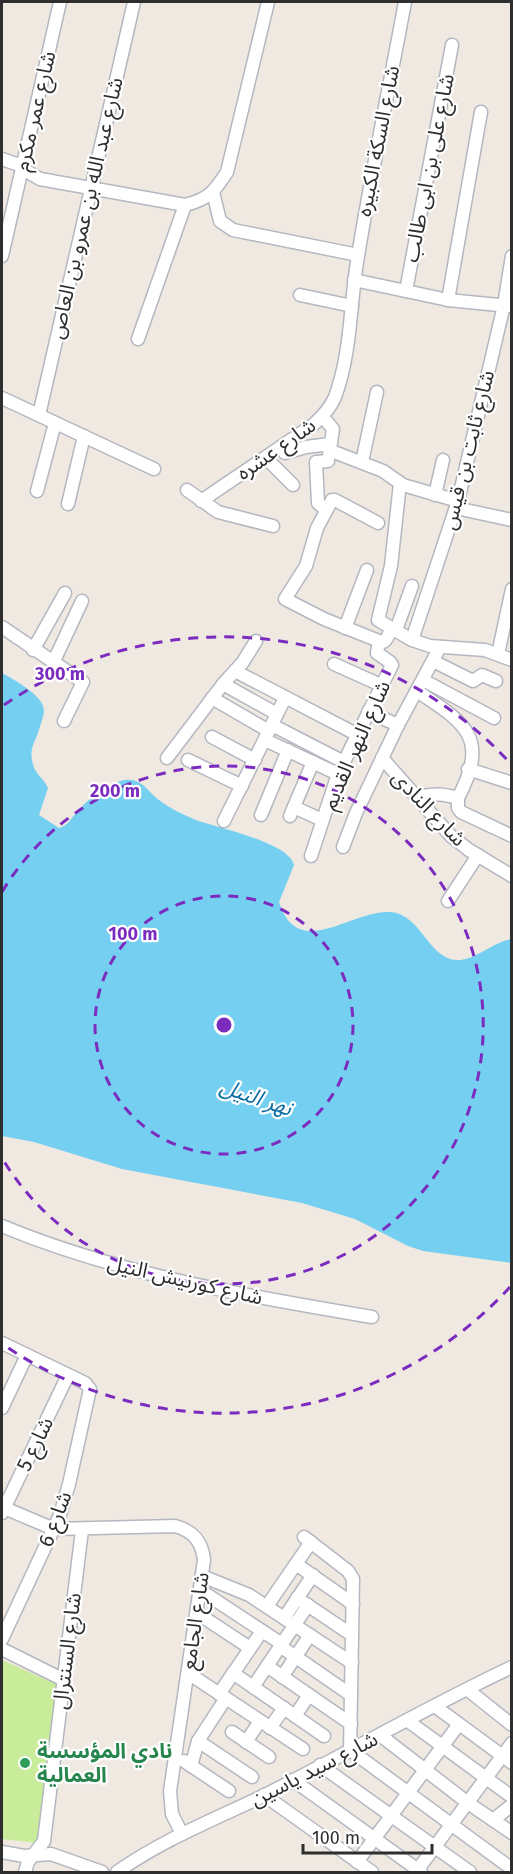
<svg xmlns="http://www.w3.org/2000/svg" width="513" height="1874" font-family="'Fira Sans','Noto Sans Arabic',sans-serif">
  <style>
    .pitch { fill: #c9ec9a }
    .water { fill: #75cff0 }
    .lines { fill: none; stroke-linecap: round; stroke-linejoin: round }
    .minor-casing { stroke: #b4b7c1; stroke-width: 15 }
    .minor { stroke: #fff; stroke-width: 12 }
    .ring { fill: none; stroke: #7b2cbf; stroke-width: 3; stroke-dasharray: 10 8 }
    .leisure-dot { fill: #2e9e5b; stroke: #fff; stroke-width: 2 }
    .labels { text-anchor: middle; dominant-baseline: central; stroke-width: 4.5; stroke-linejoin: round; paint-order: stroke }
    .street-label { font-size: 21px; fill: #2e2e2e; stroke: #fff }
    .leisure-label { font-size: 21px; font-weight: bold; fill: #27864d; stroke: #fff; text-anchor: start }
    .water-label { font-size: 22px; font-style: italic; fill: #0d6fa3; stroke: #fff }
    .centre { fill: #7b2cbf; stroke: #fff; stroke-width: 3 }
    .ring-label { font-size: 18px; text-anchor: middle; font-weight: bold; fill: #7b2cbf; stroke: #fff; stroke-width: 4.5; stroke-linejoin: round; paint-order: stroke }
  </style>
  <rect width="100%" height="100%" fill="#efe9e1"/>
  <polygon class="pitch" points="2,1660 60,1686 38,1843 2,1839"/>
  <path class="water" d="M2 673C13 679 43 695 44 710 44 716 40 726 38 733 34 743 30 749 32 760 34 775 43 776 48 788L39 815 59 828C67 826 71 819 76 813 89 799 105 783 125 780 142 778 148 792 159 800 169 808 184 815 196 820 217 828 289 842 294 865L279 902C298 962 350 910 390 912 421 914 428 958 456 960 475 961 491 943 511 939V1263L423 1251 408 1246 355 1219 302 1203 122 1169 34 1142 2 1136Z"/>
  <g class="lines">
    <g class="minor-casing">
      <g id="minor">
        <path d="M2 159 22 166 28 172 40 179 185 205C209 199 214 192 227 172L268 2"/>
        <polyline points="213,192 220,221 233,230 358,255"/>
        <polyline points="2,256 60,2"/>
        <polyline points="354,280 448,300 509,306"/>
        <polyline points="406,291 452,45"/>
        <polyline points="300,295 352,306"/>
        <polyline points="448,300 481,112"/>
        <polyline points="138,339 185,205"/>
        <polyline points="2,398 154,469"/>
        <polyline points="39,415 134,2"/>
        <polyline points="323,417 333,429 329,456"/>
        <polyline points="329,450 383,471 403,485 458,501"/>
        <polyline points="285,453 306,447 330,444"/>
        <polyline points="266,458 293,485"/>
        <polyline points="362,462 377,392"/>
        <polyline points="187,490 218,512 273,526"/>
        <polyline points="37,491 55,423"/>
        <polyline points="435,495 443,460"/>
        <path d="M201 501 313 425C322 417 330 409 335 397 351 354 350 306 357 262 371 175 389 88 405 2"/>
        <polyline points="68,504 84,436"/>
        <polyline points="456,508 512,520"/>
        <polyline points="326,510 318,503 316,462 328,461"/>
        <path d="M378 523 335 500H332L317 528 306 566 285 599 324 619 379 641 383 642C389 639 388 632 393 629L412 640 430 646 485 650 512 660"/>
        <polyline points="2,627 83,682 64,721"/>
        <polyline points="345,628 367,570"/>
        <polyline points="393,629 378,620 391,566 400,483"/>
        <polyline points="396,630 412,586"/>
        <polyline points="412,640 458,501 504,305 512,256"/>
        <polyline points="33,650 65,593"/>
        <polyline points="498,654 512,589"/>
        <polyline points="433,661 473,681 482,675 496,681"/>
        <polyline points="53,663 82,601"/>
        <polyline points="334,664 383,686"/>
        <polyline points="235,671 358,735"/>
        <polyline points="423,680 494,718"/>
        <polyline points="223,684 277,714"/>
        <path d="M417 691C465 723 490 737 458 798 444 794 433 793 419 797"/>
        <polyline points="212,698 269,731"/>
        <polyline points="368,712 398,725"/>
        <polyline points="272,725 344,762"/>
        <polyline points="212,737 255,760"/>
        <polyline points="265,740 338,774"/>
        <polyline points="167,758 223,684 243,662 256,641"/>
        <polyline points="382,758 451,836 469,850 512,876"/>
        <polyline points="188,760 242,786"/>
        <polyline points="468,769 512,783"/>
        <polyline points="458,798 458,808 461,812 512,836"/>
        <polyline points="294,807 322,820"/>
        <polyline points="261,815 288,750"/>
        <polyline points="290,816 313,762"/>
        <polyline points="224,821 285,698"/>
        <polyline points="343,847 356,813 398,725 440,647"/>
        <polyline points="311,856 338,774 392,665 390,662 377,653 379,641"/>
        <polyline points="448,901 478,855"/>
        <path d="M2 1226C120 1275 247 1296 372 1317"/>
        <polyline points="2,1343 85,1383 90,1389 69,1484 60,1515 2,1639"/>
        <polyline points="2,1408 27,1355"/>
        <path d="M2 1507 54 1529 175 1526C193 1531 202 1541 204 1560L170 1791 172 1814 182 1834"/>
        <polyline points="2,1513 68,1375"/>
        <polyline points="304,1537 348,1571 353,1579 350,1750 512,1869"/>
        <polyline points="296,1564 353,1604"/>
        <polyline points="202,1576 249,1595 352,1663"/>
        <polyline points="200,1590 282,1644"/>
        <polyline points="297,1598 352,1635"/>
        <polyline points="267,1606 311,1542"/>
        <polyline points="197,1613 250,1648"/>
        <polyline points="284,1618 313,1575"/>
        <polyline points="280,1646 351,1695"/>
        <polyline points="2,1649 64,1680"/>
        <polyline points="267,1666 351,1724"/>
        <polyline points="188,1673 303,1749"/>
        <polyline points="233,1673 324,1736"/>
        <polyline points="282,1677 310,1635"/>
        <polyline points="253,1687 308,1605"/>
        <polyline points="468,1690 512,1725"/>
        <polyline points="219,1694 262,1631"/>
        <polyline points="436,1707 512,1763"/>
        <polyline points="295,1716 309,1695"/>
        <polyline points="408,1721 512,1797"/>
        <polyline points="270,1728 284,1708"/>
        <polyline points="232,1732 269,1757"/>
        <polyline points="380,1735 468,1803 512,1833"/>
        <polyline points="198,1741 252,1777"/>
        <polyline points="246,1742 260,1721"/>
        <polyline points="184,1761 229,1791"/>
        <polyline points="320,1765 470,1872"/>
        <polyline points="191,1766 198,1741 226,1698"/>
        <polyline points="293,1780 421,1872"/>
        <polyline points="264,1795 372,1872"/>
        <polyline points="493,1820 512,1805"/>
        <polyline points="2,1852 24,1856 51,1854 102,1872"/>
        <polyline points="357,1862 459,1724"/>
        <polyline points="25,1872 28,1862 44,1841 82,1530"/>
        <path d="M117 1872C162 1840 213 1820 263 1796 346 1754 427 1707 512 1667"/>
        <polyline points="416,1872 512,1743"/>
      </g>
    </g>
    <use href="#minor" class="minor"/>
  </g>
  <g class="ring">
    <circle cx="224" cy="1025" r="129"/>
    <path d="M2 892A259 259 0 1 1 2 1158"/>
    <path d="M510 1287A388 388 0 0 1 4 1345M4 705A388 388 0 0 1 510 763"/>
  </g>
  <circle class="leisure-dot" cx="25" cy="1763" r="6"/>
  <g class="labels">
    <g class="street-label">
      <text transform="translate(35 111) rotate(-77)">شارع عمر مكرم</text>
      <text transform="translate(378 141) rotate(-79)">شارع السكة الكبيره</text>
      <text transform="translate(429 168) rotate(-79)">شارع على بن ابى طالب</text>
      <text transform="translate(86 208) rotate(-77)">شارع عبد الله بن عمرو بن العاص</text>
      <text transform="translate(276 449) rotate(-35)">شارع عشره</text>
      <text transform="translate(468 450) rotate(-76)">شارع ثابت بن قيس</text>
      <text transform="translate(356 745) rotate(-66)">شارع النهر القديم</text>
      <text transform="translate(429 808) rotate(46)">شارع النادى</text>
      <text transform="translate(185 1280) rotate(13)">شارع كورنيش النيل</text>
      <text transform="translate(35 1444) rotate(-64)">شارع 5</text>
      <text transform="translate(55 1519) rotate(-69)">شارع 6</text>
      <text transform="translate(195 1621) rotate(-82)">شارع الجامع</text>
      <text transform="translate(67 1651) rotate(-83)">شارع السنترال</text>
      <text transform="translate(314 1769) rotate(-27)">شارع سيد ياسين</text>
    </g>
    <g class="leisure-label">
      <text x="37" y="1751">نادي المؤسسة<tspan x="37" dy="24">العمالية</tspan></text>
    </g>
    <g class="water-label">
      <text transform="translate(256 1097) rotate(19)">نهر النيل</text>
    </g>
  </g>
  <circle cx="224" cy="1025" r="9" class="centre"/>
  <g class="ring-label">
    <text x="60" y="680">300 m</text>
    <text x="115" y="797">200 m</text>
    <text x="133" y="940">100 m</text>
  </g>
  <rect width="513" height="1874" fill="none" stroke="#2e2e2e" stroke-width="6"/>
  <path d="M303 1844v9h129v-9" fill="none" stroke="#2e2e2e" stroke-width="3"/>
  <text x="312" y="1844" font-size="18" fill="#2e2e2e" stroke="#ffffff" stroke-width="4.5" paint-order="stroke">100 m</text>
</svg>
